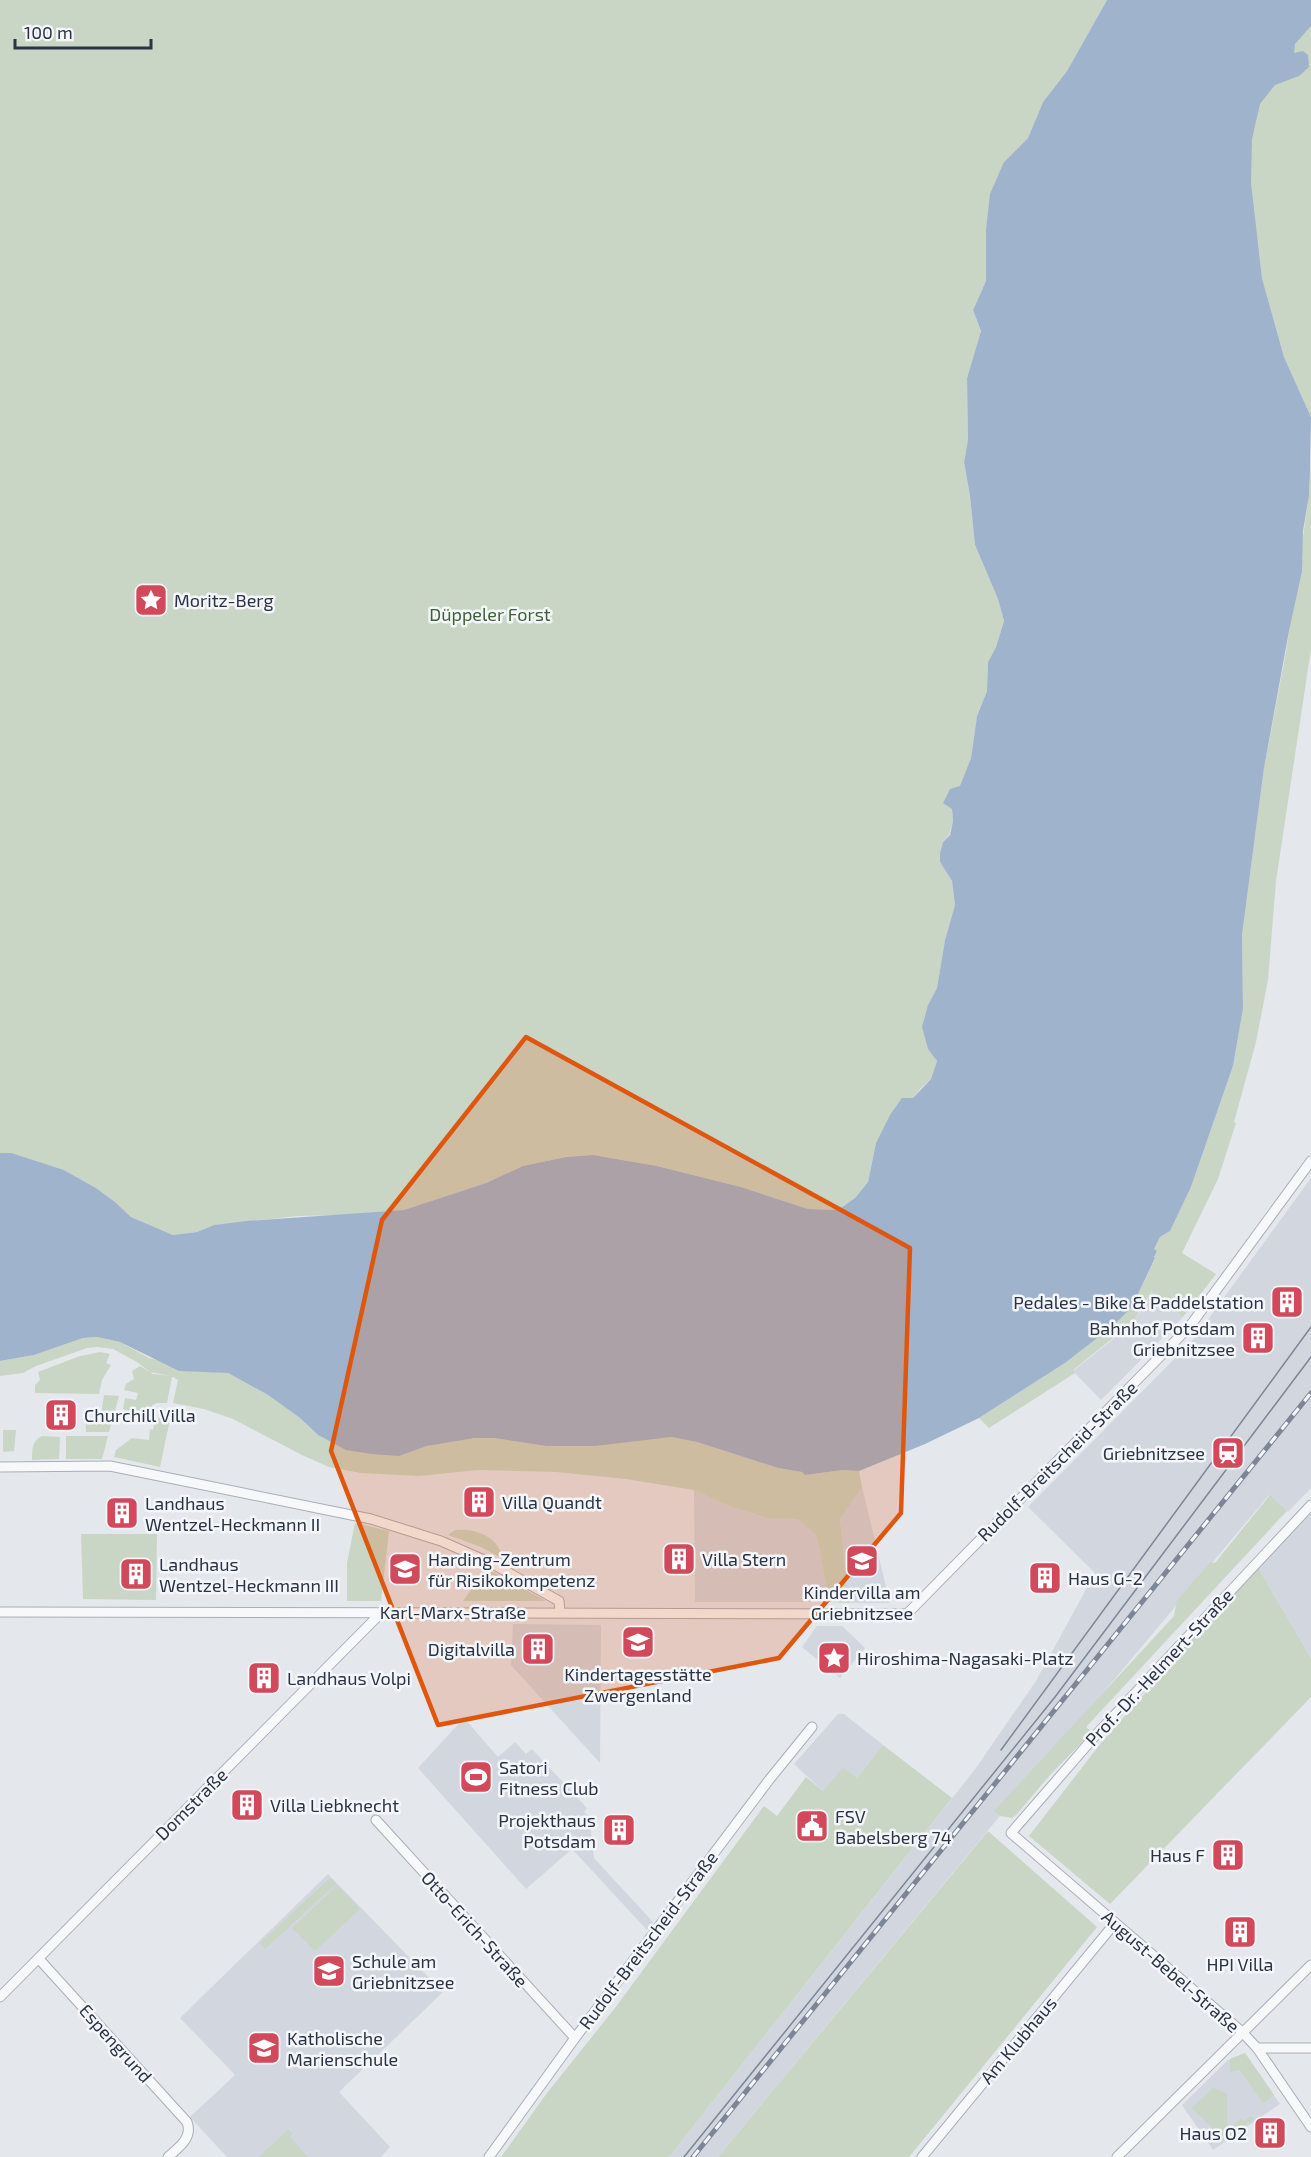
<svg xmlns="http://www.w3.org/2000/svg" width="1311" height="2157" font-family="'Exo 2',sans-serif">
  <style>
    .built { fill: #d2d6de }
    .green { fill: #c9d6c5 }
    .water { fill: #9fb4cc }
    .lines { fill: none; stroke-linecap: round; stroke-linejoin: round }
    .minor-casing { stroke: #a9aeb7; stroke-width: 11 }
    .minor { stroke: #f7f8fa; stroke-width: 9 }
    .tram { stroke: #7d8696; stroke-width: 1.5 }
    .rail-casing { stroke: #7d8696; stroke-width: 5 }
    .rail { stroke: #f4f6f9; stroke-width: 3; stroke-dasharray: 9; stroke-linecap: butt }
    .marked { fill: #df570f; fill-opacity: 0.2; stroke: #df570f; stroke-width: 4.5; stroke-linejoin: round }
    .labels { text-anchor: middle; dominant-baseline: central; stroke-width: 5; stroke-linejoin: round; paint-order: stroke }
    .poi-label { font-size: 18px; fill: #2b3445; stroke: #f4f6f9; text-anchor: start }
    .park-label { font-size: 18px; fill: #3f6138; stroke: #f4f6f9 }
    .street-label { font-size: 18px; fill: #2b3445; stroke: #f4f6f9 }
  </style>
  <rect width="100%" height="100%" fill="#e4e7ec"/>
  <g class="built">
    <polygon points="1311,1178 1311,1488 1288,1512 1269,1495 1008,1806 718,2157 669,2157 976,1768 1036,1681 1095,1573 1028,1507 1193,1340"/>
    <polygon points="1153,1290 1183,1317 1101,1400 1073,1371 1126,1329 1142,1310"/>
    <polygon points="862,1487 890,1603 849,1603 840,1519"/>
    <polygon points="694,1490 729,1506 767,1518 797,1519 817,1536 829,1602 695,1602"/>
    <polygon points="1311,1513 1311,1658 1257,1566"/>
    <polygon points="513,1624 601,1625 600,1763 511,1665"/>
    <polygon points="817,1626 842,1626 865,1648 840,1678 802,1647"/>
    <polygon points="838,1714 844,1714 883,1745 857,1778 823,1791 794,1764"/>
    <polygon points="464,1718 498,1757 515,1742 526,1754 532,1749 587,1808 584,1812 589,1817 594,1858 653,1922 647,1930 572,1849 526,1889 418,1768"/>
    <polygon points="328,1874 443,1992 339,2092 390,2147 381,2157 227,2157 190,2117 235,2075 180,2018"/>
    <polygon points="1245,2053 1280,2104 1213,2150 1182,2105 1228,2060"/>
  </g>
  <g class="green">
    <polygon points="0,0 1107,0 1067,71 1043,102 1028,138 1004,162 986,230 986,281 973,310 981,331 967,378 968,440 964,462 970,496 975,545 998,599 1004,621 996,647 988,662 987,691 977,716 971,758 952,809 953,821 949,835 943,842 940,853 940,862 952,881 955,905 945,940 937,988 928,1005 928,1048 937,1061 931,1079 921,1088 876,1143 868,1182 855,1198 838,1210 808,1209 741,1187 657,1166 593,1155 566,1157 523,1166 486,1183 404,1210 340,1215 298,1216 214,1225 197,1232 173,1235 131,1217 115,1202 96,1188 64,1170 11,1154 0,1153"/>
    <polygon points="1311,26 1311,417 1284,357 1262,278 1258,243 1237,147 1254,106 1299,38"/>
    <polygon points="1311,459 1311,649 1276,881 1268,980 1256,1042 1234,1122 1236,1123 1218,1179 1182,1253 1216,1274 1183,1317 1152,1291 1133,1322 1073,1370 1075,1373 989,1428 979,1418 1065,1363 1114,1325 1132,1307 1155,1259 1154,1249 1160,1237 1170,1231 1191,1187 1233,1066 1243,1009 1242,935 1264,768 1286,652 1309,496"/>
    <polygon points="97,1337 120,1342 149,1358 202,1371 228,1373 268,1395 300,1418 318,1435 329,1440 402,1455 427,1446 475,1438 494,1438 546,1446 671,1437 697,1442 778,1468 802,1472 805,1475 843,1470 859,1471 862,1487 840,1519 849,1603 829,1602 817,1536 797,1519 767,1518 729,1506 694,1490 626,1479 556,1472 478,1470 419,1476 361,1473 329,1467 302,1455 233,1419 204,1409 173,1403 178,1380 173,1377 172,1377 167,1403 157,1403 152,1405 154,1417 151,1418 145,1417 143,1412 138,1410 132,1414 124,1413 125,1409 123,1409 125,1398 136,1400 138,1393 124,1390 126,1384 134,1379 132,1371 140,1366 153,1374 171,1376 150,1372 137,1362 113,1349 97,1347 87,1348 36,1366 23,1373 0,1376 0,1361 34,1355 83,1338"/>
    <polygon points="100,1352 110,1354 106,1363 111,1365 102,1380 99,1394 35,1393 35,1385 40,1380 38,1372 80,1356"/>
    <polygon points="104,1395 119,1396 109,1432 86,1432 85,1409 89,1409 89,1421 100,1421"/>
    <polygon points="159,1418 170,1419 160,1467 114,1457 116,1450 132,1438 149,1440 150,1429 153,1430 155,1420"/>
    <polygon points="3,1430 16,1430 14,1451 3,1452"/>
    <path d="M42 1436 60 1437 59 1459 32 1460C32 1449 32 1441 42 1436Z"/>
    <polygon points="66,1436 108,1436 102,1459 66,1459"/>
    <polygon points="1270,1495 1287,1511 1284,1514 1086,1727 1092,1732 1050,1775 1016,1815 1012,1818 1000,1816 994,1811 1174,1616 1177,1600 1211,1562 1215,1563"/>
    <polygon points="355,1523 389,1531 381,1601 347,1601 347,1563"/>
    <path d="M455 1530C473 1528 497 1535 502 1556L501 1558 481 1547 448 1535Z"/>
    <polygon points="81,1534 157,1534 156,1600 83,1599"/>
    <polygon points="1257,1566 1311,1658 1311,1697 1110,1904 1029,1836 1101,1743"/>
    <polygon points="486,1568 546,1601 463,1601"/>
    <polygon points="883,1745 952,1798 669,2157 501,2157 547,2093 615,2008 764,1806 777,1816 806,1777 823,1791 843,1768 857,1778"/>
    <polygon points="988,1831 1097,1927 909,2157 718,2157"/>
    <polygon points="330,1878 336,1884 265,1949 260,1943"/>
    <polygon points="337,1885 360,1909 315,1951 292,1928"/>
    <polygon points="1245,2053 1274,2095 1263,2103 1240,2070 1230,2072 1230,2059"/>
    <polygon points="1213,2088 1227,2094 1227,2132 1240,2119 1244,2121 1251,2116 1254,2119 1224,2140 1192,2108"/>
    <polygon points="288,2129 293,2134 290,2137 308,2157 259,2157"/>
  </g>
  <polygon class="water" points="1107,0 1311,0 1311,26 1295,44 1294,53 1303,51 1308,55 1309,67 1299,76 1275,85 1260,104 1252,139 1251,183 1262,278 1284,357 1311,417 1310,470 1309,496 1303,531 1302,571 1289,631 1264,768 1242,935 1243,1009 1233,1066 1191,1187 1170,1231 1160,1237 1154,1249 1157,1251 1154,1257 1155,1258 1132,1307 1114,1325 1065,1363 979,1418 925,1444 859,1471 843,1470 805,1475 802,1472 778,1468 697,1442 671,1437 595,1446 546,1446 494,1438 475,1438 427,1446 399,1456 371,1454 346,1450 318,1435 300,1418 268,1395 228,1373 179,1371 120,1342 97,1337 83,1338 34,1355 0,1361 0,1153 11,1153 64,1170 96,1188 115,1202 131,1217 173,1235 197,1232 214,1225 246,1221 404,1210 486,1183 523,1166 566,1157 593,1155 657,1166 741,1187 808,1209 838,1210 855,1198 868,1182 876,1143 890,1115 902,1098 913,1098 931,1079 937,1061 928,1049 922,1027 928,1005 937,988 945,940 955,905 952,881 940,862 940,853 943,842 950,835 953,821 952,809 943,803 950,789 960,786 971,758 977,716 987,691 988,662 996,647 1004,621 998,599 975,545 970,496 964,462 968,440 967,378 981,331 973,310 986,281 986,230 990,194 1004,162 1028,138 1043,102 1067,71"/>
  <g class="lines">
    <g class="minor-casing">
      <g id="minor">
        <polyline points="0,1467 110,1466 371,1519 441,1541 491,1563 559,1601 560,1612"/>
        <polyline points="1311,1505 1095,1736 1011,1833 1242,2032 1257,2048 1311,2127"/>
        <polyline points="0,1612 907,1614 1190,1326 1311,1161"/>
        <polyline points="376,1820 575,2038"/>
        <path d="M39 1959 187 2122C193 2138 179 2147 168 2157"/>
        <polyline points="0,1997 382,1612"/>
        <polyline points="1257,2048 1311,2048"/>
        <polyline points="489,2157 575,2038 769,1780 812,1727"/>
        <polyline points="922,2157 1115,1923"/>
        <polyline points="1117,2157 1311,1965"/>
      </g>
    </g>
    <use href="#minor" class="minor"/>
    <g class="tram">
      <polyline points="1001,1750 1311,1327"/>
      <polyline points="684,2157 1055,1697 1311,1357"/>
    </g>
    <g class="rail-casing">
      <polyline id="rail" points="693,2157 1311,1393"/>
    </g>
    <use href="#rail" class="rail"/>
  </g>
  <path class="marked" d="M526 1037 910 1248 901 1513 779 1658 438 1725 331 1451 382 1220Z"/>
  <defs>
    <g id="sight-square" transform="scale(1.725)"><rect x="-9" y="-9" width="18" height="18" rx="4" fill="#d1495b" stroke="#f4f6f9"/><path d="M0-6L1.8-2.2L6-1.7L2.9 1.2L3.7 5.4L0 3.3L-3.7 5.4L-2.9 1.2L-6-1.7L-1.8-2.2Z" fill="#fff"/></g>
    <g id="building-square" transform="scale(1.725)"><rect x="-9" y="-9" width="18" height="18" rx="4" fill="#d1495b" stroke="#f4f6f9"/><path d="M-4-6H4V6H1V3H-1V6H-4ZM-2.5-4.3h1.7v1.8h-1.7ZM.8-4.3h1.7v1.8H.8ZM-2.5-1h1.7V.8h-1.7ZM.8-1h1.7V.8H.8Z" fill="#fff"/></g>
    <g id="station-square" transform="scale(1.725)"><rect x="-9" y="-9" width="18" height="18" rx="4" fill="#d1495b" stroke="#f4f6f9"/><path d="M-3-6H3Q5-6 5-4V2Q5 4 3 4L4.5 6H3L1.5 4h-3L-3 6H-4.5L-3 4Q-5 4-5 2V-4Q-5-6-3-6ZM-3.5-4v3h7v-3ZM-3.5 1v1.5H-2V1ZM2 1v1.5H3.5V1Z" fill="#fff"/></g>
    <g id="school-square" transform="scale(1.725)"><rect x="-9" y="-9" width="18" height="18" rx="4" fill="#d1495b" stroke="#f4f6f9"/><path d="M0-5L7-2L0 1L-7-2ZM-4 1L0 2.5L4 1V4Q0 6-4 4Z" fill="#fff"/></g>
    <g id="university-square" transform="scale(1.725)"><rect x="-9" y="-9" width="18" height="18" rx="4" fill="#d1495b" stroke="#f4f6f9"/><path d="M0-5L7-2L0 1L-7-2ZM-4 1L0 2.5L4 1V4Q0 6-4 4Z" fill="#fff"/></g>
    <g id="stadium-square" transform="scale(1.725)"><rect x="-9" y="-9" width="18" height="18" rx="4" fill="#d1495b" stroke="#f4f6f9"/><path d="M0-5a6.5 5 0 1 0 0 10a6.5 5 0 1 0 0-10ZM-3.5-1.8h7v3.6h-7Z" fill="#fff"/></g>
    <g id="civic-square" transform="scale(1.725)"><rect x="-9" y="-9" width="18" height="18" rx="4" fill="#d1495b" stroke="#f4f6f9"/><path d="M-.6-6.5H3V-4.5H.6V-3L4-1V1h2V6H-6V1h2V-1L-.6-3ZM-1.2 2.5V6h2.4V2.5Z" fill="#fff"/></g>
  </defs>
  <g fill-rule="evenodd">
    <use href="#sight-square" x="151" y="600"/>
    <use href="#building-square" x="1287" y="1302"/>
    <use href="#building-square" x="1258" y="1338"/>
    <use href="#building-square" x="61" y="1415"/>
    <use href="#station-square" x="1228" y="1453"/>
    <use href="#building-square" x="479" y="1502"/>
    <use href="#building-square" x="122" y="1513"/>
    <use href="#building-square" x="679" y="1559"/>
    <use href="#school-square" x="862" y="1561"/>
    <use href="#university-square" x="405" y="1569"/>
    <use href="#building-square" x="136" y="1574"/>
    <use href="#building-square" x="1045" y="1578"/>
    <use href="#school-square" x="638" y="1642"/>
    <use href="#building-square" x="538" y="1649"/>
    <use href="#sight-square" x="834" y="1658"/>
    <use href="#building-square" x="264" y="1678"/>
    <use href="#stadium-square" x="476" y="1777"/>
    <use href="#building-square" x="247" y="1805"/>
    <use href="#civic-square" x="812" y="1826"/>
    <use href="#building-square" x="619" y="1830"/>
    <use href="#building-square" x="1228" y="1855"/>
    <use href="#building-square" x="1240" y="1932"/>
    <use href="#school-square" x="329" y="1971"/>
    <use href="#school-square" x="264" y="2048"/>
    <use href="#building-square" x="1270" y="2133"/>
  </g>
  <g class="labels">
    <g class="poi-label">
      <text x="174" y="600">Moritz-Berg</text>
      <text x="1264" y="1302" text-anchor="end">Pedales - Bike &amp; Paddelstation</text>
      <text x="1235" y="1328" text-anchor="end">Bahnhof Potsdam<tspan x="1235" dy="21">Griebnitzsee</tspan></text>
      <text x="84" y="1415">Churchill Villa</text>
      <text x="1205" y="1453" text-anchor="end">Griebnitzsee</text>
      <text x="502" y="1502">Villa Quandt</text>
      <text x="145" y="1503">Landhaus<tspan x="145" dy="21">Wentzel-Heckmann II</tspan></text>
      <text x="428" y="1559">Harding-Zentrum<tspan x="428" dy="21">für Risikokompetenz</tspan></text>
      <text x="702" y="1559">Villa Stern</text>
      <text x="159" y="1564">Landhaus<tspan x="159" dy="21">Wentzel-Heckmann III</tspan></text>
      <text x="1068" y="1578">Haus G-2</text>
      <text x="862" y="1592" text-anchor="middle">Kindervilla am<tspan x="862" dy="21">Griebnitzsee</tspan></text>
      <text x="515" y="1649" text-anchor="end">Digitalvilla</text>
      <text x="857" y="1658">Hiroshima-Nagasaki-Platz</text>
      <text x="638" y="1674" text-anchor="middle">Kindertagesstätte<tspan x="638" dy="21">Zwergenland</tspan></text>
      <text x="287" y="1678">Landhaus Volpi</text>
      <text x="499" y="1767">Satori<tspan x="499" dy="21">Fitness Club</tspan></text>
      <text x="270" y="1805">Villa Liebknecht</text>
      <text x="835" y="1816">FSV<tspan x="835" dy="21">Babelsberg 74</tspan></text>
      <text x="596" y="1820" text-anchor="end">Projekthaus<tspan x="596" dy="21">Potsdam</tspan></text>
      <text x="1205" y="1855" text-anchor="end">Haus F</text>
      <text x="352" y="1961">Schule am<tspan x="352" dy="21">Griebnitzsee</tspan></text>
      <text x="1240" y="1964" text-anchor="middle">HPI Villa</text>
      <text x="287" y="2038">Katholische<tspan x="287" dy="21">Marienschule</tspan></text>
      <text x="1247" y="2133" text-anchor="end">Haus O2</text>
    </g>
    <g class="park-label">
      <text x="490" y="614">Düppeler Forst</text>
    </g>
    <g class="street-label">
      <text transform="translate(1057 1461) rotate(-45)">Rudolf-Breitscheid-Straße</text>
      <text x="453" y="1612">Karl-Marx-Straße</text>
      <text transform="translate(1159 1667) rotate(-47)">Prof.-Dr.-Helmert-Straße</text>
      <text transform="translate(191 1804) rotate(-45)">Domstraße</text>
      <text transform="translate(475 1929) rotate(48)">Otto-Erich-Straße</text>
      <text transform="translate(648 1940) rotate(-53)">Rudolf-Breitscheid-Straße</text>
      <text transform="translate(1171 1971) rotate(41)">August-Bebel-Straße</text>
      <text transform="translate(1018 2040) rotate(-50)">Am Klubhaus</text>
      <text transform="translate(116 2043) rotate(48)">Espengrund</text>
    </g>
  </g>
  <path d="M15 39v9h136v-9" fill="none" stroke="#2b3445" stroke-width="3"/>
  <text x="24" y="39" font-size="18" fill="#2b3445" stroke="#f4f6f9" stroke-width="4.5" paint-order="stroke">100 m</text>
</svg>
